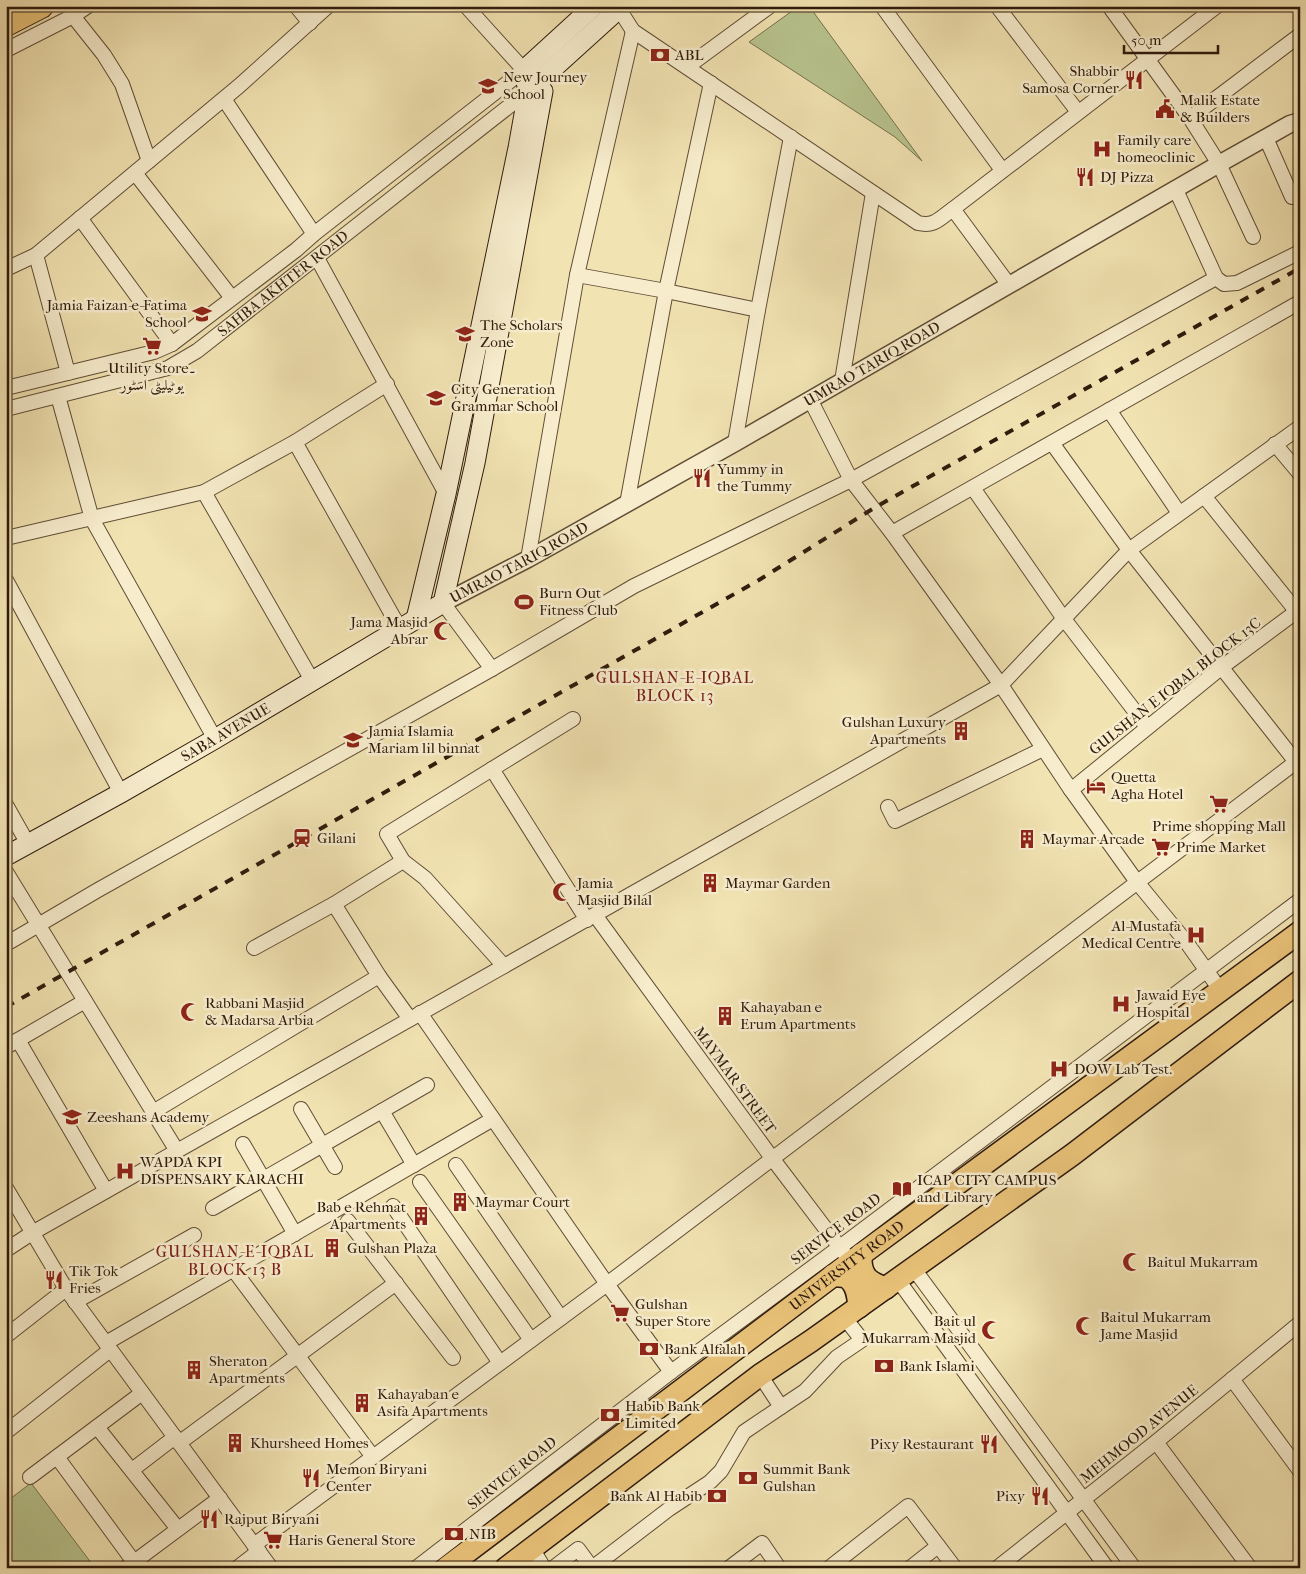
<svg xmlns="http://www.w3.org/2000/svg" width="1306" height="1574" font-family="'IM FELL French Canon',Amiri,serif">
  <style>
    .green { fill: #b8c48e; stroke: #74704d }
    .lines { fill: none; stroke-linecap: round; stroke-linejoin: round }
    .minor-casing { stroke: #604d36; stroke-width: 16 }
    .tertiary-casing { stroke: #604d36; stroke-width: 19 }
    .secondary-casing { stroke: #2f1b0c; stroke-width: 21 }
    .primary-casing { stroke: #2f1b0c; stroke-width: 24 }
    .motorway-casing { stroke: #2f1b0c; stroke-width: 26 }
    .minor { stroke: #f7edcd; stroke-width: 14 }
    .tertiary { stroke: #f7edcd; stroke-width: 16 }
    .secondary { stroke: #f7edcd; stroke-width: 19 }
    .primary { stroke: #e9c279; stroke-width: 21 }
    .motorway { stroke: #e9c279; stroke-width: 24 }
    .rail { stroke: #2f1b0c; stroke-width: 4; stroke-dasharray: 9 9; stroke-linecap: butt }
    .labels { text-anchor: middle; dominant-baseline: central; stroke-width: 5; stroke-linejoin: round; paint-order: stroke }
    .poi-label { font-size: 15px; fill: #2f1b0c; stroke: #f7edcd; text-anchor: start }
    .street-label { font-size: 15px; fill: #2f1b0c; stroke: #f7edcd }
    .neighbourhood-label { font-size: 16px; letter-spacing: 1px; fill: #7a1f14; stroke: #f7edcd }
  </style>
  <rect width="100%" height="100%" fill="#f2e3b2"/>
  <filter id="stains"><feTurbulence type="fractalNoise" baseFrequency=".004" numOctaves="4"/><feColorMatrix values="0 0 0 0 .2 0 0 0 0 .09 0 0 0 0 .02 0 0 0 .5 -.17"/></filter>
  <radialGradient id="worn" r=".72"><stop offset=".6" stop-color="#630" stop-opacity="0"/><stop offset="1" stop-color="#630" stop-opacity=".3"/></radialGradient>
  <g class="green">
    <polygon points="799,6 809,6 922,161 895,137 749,42"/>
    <polygon points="31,1483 95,1568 6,1568 6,1502"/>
  </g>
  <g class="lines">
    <g class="minor-casing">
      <g id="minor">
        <polyline points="296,6 310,23"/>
        <polyline points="882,6 1002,170"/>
        <polyline points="997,6 1078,112"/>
        <polyline points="1109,6 1190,118 1219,164 1253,237"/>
        <path d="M619 9 633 31 918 223C935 227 940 218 953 209L1217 6"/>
        <polyline points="73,16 104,55 122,84 149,161"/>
        <polyline points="6,50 73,16 88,6"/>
        <polyline points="687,67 770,6"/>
        <polyline points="224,99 314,234"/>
        <polyline points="1190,118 1300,35"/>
        <polyline points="1266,138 1292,197"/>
        <polyline points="135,173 232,298"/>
        <polyline points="1176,190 1216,278 1224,284 1237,283 1300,252"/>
        <polyline points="953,209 1009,285"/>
        <polyline points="80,218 172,344"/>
        <polyline points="36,255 68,373"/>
        <polyline points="317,258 446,494"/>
        <polyline points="6,269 36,255 239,86 328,6"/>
        <polyline points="577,275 666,291 758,310"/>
        <polyline points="842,381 873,193"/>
        <polyline points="6,388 154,352 172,344 296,250 314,234 524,70 466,6"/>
        <polyline points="58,396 92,519 215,739"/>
        <polyline points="810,399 851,480 892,533 1001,685 1071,790 1137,882 1187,943 1221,991"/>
        <path id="s1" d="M6 409 168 368 197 351 531 89"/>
        <polyline points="1109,410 1179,513"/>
        <polyline points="295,442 400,629"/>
        <polyline points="735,443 758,310 791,137"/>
        <polyline points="1052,443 1129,550 1296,762"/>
        <polyline points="1275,444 1300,474"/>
        <polyline points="973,488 1064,619 1147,727"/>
        <polyline points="204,492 313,682"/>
        <polyline points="1204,496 1297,612"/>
        <polyline points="627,504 666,291 711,83"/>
        <polyline points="892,533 1300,302"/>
        <polyline points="6,538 204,492 295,442 387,384"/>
        <polyline points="528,559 577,275 633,31"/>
        <polyline points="6,580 121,793"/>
        <polyline points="443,603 492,669"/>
        <polyline points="492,769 587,920"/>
        <polyline points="1071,790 1222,667 1300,609"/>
        <polyline points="6,805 28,844"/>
        <polyline points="888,807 895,821 1043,749"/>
        <polyline points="6,872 177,1151"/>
        <polyline points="334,904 379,976 410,1019"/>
        <polyline points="595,915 772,1158 844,1253"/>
        <polyline points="6,944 98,890 492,669 634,586 851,480 1216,278"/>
        <polyline points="254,948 334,904 403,861"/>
        <polyline points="504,966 425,878 403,861 387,834 573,719"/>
        <polyline points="420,1013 607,1284 671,1372"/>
        <polyline points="18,1040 106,1191"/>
        <polyline points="6,1047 85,1001"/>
        <polyline points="301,1109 335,1167"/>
        <polyline points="382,1111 414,1165"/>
        <polyline points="153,1112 379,976"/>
        <polyline points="243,1144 295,1234"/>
        <polyline points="456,1165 561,1318"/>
        <polyline points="420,1182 531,1340"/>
        <polyline points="6,1188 66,1289 271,1568"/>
        <polyline points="393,1206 500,1363"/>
        <polyline points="213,1208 427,1085"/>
        <polyline points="348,1221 453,1358"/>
        <polyline points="6,1250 32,1233 1001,685 1129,550 1300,427"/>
        <polyline points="233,1269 373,1457"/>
        <polyline points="914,1269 1134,1568"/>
        <polyline points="898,1280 1107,1568"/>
        <polyline points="75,1302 194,1235"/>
        <polyline points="6,1336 66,1289"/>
        <polyline points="106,1343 493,1119"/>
        <polyline points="1232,1379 1300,1471"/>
        <polyline points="781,1407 805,1391 837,1357 862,1340 844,1317"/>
        <polyline points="97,1427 178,1529"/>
        <polyline points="6,1432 110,1350"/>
        <polyline points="1156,1442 1250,1568"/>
        <polyline points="179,1443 396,1283"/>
        <polyline points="57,1457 134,1562"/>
        <polyline points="132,1470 175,1437"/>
        <polyline points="30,1477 142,1393"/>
        <polyline points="254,1545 607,1284 1300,759"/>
        <polyline points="532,1548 544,1568"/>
        <polyline points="126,1568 220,1498"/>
        <polyline points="237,1568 259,1551"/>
        <polyline points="416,1568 671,1372 840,1247 1300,900"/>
        <polyline points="553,1568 578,1549 592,1568"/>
        <polyline points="592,1568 669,1509 710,1482 721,1471 744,1432 781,1407 760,1375"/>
        <polyline points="729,1568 762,1543 779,1568"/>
        <polyline points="829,1568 908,1506 955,1568"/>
        <polyline points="910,1568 938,1546"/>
        <polyline points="997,1568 1156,1442 1300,1323"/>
      </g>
    </g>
    <g class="tertiary-casing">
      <g id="tertiary">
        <path id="s2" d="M443 603 528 559 735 443 1219 164 1290 124 1300 121"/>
      </g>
    </g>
    <g class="secondary-casing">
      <g id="secondary">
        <polyline points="524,70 594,6"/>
        <polyline points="537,83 622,6"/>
        <polyline points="416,619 446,494 518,148 528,92 524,70"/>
        <path id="s3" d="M6 856 121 793 215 739 443 603 475 463 543 91 524 70"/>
      </g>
    </g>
    <g class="primary-casing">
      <g id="primary">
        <path d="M861 1254C860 1275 867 1282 886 1288"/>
        <path d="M833 1275C837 1276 843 1276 846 1277 857 1283 858 1297 859 1307"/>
        <path id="s4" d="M446 1568 851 1262 1300 932"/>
        <polyline points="506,1568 760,1375 811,1341 1072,1155 1300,981"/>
      </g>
    </g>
    <g class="motorway-casing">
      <polyline id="motorway" points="6,24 41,6"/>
    </g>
    <use href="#minor" class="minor"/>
    <use href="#tertiary" class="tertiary"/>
    <use href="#secondary" class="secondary"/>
    <use href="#primary" class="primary"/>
    <use href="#motorway" class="motorway"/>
    <polyline class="rail" points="6,1007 759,580 874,508 1300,268"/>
  </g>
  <defs>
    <g id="bank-bare" transform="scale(1.5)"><path d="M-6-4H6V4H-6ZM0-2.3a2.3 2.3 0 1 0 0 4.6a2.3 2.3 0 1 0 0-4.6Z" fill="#8f2418" stroke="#f7edcd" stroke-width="2.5" paint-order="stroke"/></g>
    <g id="restaurant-bare" transform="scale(1.5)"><path d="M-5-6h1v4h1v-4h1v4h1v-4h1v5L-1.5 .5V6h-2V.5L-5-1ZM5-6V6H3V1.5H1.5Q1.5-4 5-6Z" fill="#8f2418" stroke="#f7edcd" stroke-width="2.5" paint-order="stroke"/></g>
    <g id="school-bare" transform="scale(1.5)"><path d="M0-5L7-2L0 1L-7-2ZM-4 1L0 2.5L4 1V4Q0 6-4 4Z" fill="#8f2418" stroke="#f7edcd" stroke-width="2.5" paint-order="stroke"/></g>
    <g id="civic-bare" transform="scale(1.5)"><path d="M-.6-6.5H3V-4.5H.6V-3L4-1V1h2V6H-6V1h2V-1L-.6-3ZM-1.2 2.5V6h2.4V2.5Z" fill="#8f2418" stroke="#f7edcd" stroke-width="2.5" paint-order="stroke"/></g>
    <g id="hospital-bare" transform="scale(1.5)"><path d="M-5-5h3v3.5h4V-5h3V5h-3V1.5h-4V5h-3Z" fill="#8f2418" stroke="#f7edcd" stroke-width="2.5" paint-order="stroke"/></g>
    <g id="supermarket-bare" transform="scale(1.5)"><path d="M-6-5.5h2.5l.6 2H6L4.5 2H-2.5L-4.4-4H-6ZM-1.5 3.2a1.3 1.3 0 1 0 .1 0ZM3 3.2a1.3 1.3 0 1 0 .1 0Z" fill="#8f2418" stroke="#f7edcd" stroke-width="2.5" paint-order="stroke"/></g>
    <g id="stadium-bare" transform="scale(1.5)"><path d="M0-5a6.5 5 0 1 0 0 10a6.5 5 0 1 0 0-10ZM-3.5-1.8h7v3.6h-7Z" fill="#8f2418" stroke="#f7edcd" stroke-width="2.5" paint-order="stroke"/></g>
    <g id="mosque-bare" transform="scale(1.5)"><path d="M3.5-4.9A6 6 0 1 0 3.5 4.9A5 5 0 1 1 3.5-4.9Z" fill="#8f2418" stroke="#f7edcd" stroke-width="2.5" paint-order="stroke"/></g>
    <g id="building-bare" transform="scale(1.5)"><path d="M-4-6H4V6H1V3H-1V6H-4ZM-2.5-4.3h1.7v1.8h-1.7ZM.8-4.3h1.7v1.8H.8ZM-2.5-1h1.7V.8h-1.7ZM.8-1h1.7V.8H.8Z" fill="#8f2418" stroke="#f7edcd" stroke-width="2.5" paint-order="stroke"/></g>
    <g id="hotel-bare" transform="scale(1.5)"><path d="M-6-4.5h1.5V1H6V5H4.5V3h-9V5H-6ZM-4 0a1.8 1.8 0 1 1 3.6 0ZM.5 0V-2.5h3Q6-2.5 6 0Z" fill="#8f2418" stroke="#f7edcd" stroke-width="2.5" paint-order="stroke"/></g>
    <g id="station-bare" transform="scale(1.5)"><path d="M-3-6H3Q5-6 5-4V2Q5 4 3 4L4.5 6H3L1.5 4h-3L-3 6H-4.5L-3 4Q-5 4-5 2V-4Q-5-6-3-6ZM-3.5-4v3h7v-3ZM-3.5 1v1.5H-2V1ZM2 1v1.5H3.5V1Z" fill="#8f2418" stroke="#f7edcd" stroke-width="2.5" paint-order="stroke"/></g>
    <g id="library-bare" transform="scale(1.5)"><path d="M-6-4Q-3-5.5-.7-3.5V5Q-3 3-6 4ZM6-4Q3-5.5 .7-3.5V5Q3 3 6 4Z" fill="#8f2418" stroke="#f7edcd" stroke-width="2.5" paint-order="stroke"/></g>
  </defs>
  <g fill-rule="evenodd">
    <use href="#bank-bare" x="660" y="55"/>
    <use href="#restaurant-bare" x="1134" y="80"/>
    <use href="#school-bare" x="488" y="86"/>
    <use href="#civic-bare" x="1165" y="109"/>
    <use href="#hospital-bare" x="1102" y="149"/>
    <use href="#restaurant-bare" x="1085" y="177"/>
    <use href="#school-bare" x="202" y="314"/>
    <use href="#school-bare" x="465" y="334"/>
    <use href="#supermarket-bare" x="152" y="346"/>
    <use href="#school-bare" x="436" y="398"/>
    <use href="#restaurant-bare" x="702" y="478"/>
    <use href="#stadium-bare" x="524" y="602"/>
    <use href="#mosque-bare" x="443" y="631"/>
    <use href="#building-bare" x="961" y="731"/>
    <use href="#school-bare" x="353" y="740"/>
    <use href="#hotel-bare" x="1096" y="786"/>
    <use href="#supermarket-bare" x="1219" y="804"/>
    <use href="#station-bare" x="302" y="838"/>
    <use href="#building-bare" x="1027" y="839"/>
    <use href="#supermarket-bare" x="1161" y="847"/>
    <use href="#building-bare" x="710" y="883"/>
    <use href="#mosque-bare" x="562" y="892"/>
    <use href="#hospital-bare" x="1196" y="935"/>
    <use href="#hospital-bare" x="1121" y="1004"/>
    <use href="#mosque-bare" x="190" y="1012"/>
    <use href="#building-bare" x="725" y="1016"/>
    <use href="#hospital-bare" x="1059" y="1069"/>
    <use href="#school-bare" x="72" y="1117"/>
    <use href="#hospital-bare" x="125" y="1171"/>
    <use href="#library-bare" x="902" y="1189"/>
    <use href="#building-bare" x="460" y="1202"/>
    <use href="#building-bare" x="421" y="1216"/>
    <use href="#building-bare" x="332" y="1248"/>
    <use href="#mosque-bare" x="1132" y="1262"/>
    <use href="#restaurant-bare" x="54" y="1280"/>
    <use href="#supermarket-bare" x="620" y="1313"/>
    <use href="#mosque-bare" x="1085" y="1326"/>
    <use href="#mosque-bare" x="991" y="1330"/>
    <use href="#bank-bare" x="649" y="1349"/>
    <use href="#bank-bare" x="884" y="1366"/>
    <use href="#building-bare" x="194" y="1370"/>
    <use href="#building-bare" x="362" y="1403"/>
    <use href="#bank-bare" x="610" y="1415"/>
    <use href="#building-bare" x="235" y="1443"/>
    <use href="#restaurant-bare" x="989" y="1444"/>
    <use href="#restaurant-bare" x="311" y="1478"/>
    <use href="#bank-bare" x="748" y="1478"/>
    <use href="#bank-bare" x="717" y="1496"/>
    <use href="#restaurant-bare" x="1040" y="1496"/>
    <use href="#restaurant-bare" x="209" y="1519"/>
    <use href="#bank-bare" x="454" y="1534"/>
    <use href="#supermarket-bare" x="273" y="1540"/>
  </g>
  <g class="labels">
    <g class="poi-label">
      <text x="675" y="55">ABL</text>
      <text x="1119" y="71" text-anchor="end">Shabbir<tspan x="1119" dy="17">Samosa Corner</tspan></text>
      <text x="503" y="77">New Journey<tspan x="503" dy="17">School</tspan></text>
      <text x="1180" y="100">Malik Estate<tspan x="1180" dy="17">&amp; Builders</tspan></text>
      <text x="1117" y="140">Family care<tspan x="1117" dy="17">homeoclinic</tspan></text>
      <text x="1100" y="177">DJ Pizza</text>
      <text x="187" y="305" text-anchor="end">Jamia Faizan-e-Fatima<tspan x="187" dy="17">School</tspan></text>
      <text x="480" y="325">The Scholars<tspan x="480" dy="17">Zone</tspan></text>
      <text x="152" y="368" text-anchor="middle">Utility Store۔<tspan x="152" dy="17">یوٹیلیٹی اسٹور</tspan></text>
      <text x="451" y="389">City Generation<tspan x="451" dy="17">Grammar School</tspan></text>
      <text x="717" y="469">Yummy in<tspan x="717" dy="17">the Tummy</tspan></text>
      <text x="539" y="593">Burn Out<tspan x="539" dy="17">Fitness Club</tspan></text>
      <text x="428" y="622" text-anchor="end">Jama Masjid<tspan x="428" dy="17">Abrar</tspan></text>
      <text x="946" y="722" text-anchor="end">Gulshan Luxury<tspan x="946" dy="17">Apartments</tspan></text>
      <text x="368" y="731">Jamia Islamia<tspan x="368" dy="17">Mariam lil binnat</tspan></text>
      <text x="1111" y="777">Quetta<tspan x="1111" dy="17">Agha Hotel</tspan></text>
      <text x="1219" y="826" text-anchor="middle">Prime shopping Mall</text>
      <text x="317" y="838">Gilani</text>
      <text x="1042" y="839">Maymar Arcade</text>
      <text x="1176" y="847">Prime Market</text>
      <text x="577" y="883">Jamia<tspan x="577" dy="17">Masjid Bilal</tspan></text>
      <text x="725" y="883">Maymar Garden</text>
      <text x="1181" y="926" text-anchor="end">Al-Mustafa<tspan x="1181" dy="17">Medical Centre</tspan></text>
      <text x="1136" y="995">Jawaid Eye<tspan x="1136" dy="17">Hospital</tspan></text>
      <text x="205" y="1003">Rabbani Masjid<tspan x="205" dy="17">&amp; Madarsa Arbia</tspan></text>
      <text x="740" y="1007">Kahayaban e<tspan x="740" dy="17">Erum Apartments</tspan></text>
      <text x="1074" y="1069">DOW Lab Test.</text>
      <text x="87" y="1117">Zeeshans Academy</text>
      <text x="140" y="1162">WAPDA KPI<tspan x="140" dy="17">DISPENSARY KARACHI</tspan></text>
      <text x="917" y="1180">ICAP CITY CAMPUS<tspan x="917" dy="17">and Library</tspan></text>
      <text x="475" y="1202">Maymar Court</text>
      <text x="406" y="1207" text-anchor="end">Bab e Rehmat<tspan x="406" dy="17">Apartments</tspan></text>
      <text x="347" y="1248">Gulshan Plaza</text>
      <text x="1147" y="1262">Baitul Mukarram</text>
      <text x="69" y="1271">Tik Tok<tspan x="69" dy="17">Fries</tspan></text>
      <text x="635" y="1304">Gulshan<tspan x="635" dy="17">Super Store</tspan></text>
      <text x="1100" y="1317">Baitul Mukarram<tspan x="1100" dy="17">Jame Masjid</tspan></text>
      <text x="976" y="1321" text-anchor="end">Bait ul<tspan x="976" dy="17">Mukarram Masjid</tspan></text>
      <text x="664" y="1349">Bank Alfalah</text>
      <text x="209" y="1361">Sheraton<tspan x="209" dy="17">Apartments</tspan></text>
      <text x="899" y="1366">Bank Islami</text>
      <text x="377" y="1394">Kahayaban e<tspan x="377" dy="17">Asifa Apartments</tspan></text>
      <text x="625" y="1406">Habib Bank<tspan x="625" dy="17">Limited</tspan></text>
      <text x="250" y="1443">Khursheed Homes</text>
      <text x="974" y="1444" text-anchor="end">Pixy Restaurant</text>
      <text x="326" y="1469">Memon Biryani<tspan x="326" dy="17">Center</tspan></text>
      <text x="763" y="1469">Summit Bank<tspan x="763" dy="17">Gulshan</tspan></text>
      <text x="702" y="1496" text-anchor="end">Bank Al Habib</text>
      <text x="1025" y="1496" text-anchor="end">Pixy</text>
      <text x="224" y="1519">Rajput Biryani</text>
      <text x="469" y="1534">NIB</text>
      <text x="288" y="1540">Haris General Store</text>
    </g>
    <g class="street-label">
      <text stroke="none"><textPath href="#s1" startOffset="310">SAHBA AKHTER ROAD</textPath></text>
      <text stroke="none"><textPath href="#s2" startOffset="491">UMRAO TARIQ ROAD</textPath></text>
      <text stroke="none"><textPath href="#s2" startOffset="86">UMRAO TARIQ ROAD</textPath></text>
      <text transform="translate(1175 686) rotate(-38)">GULSHAN E IQBAL BLOCK 13C</text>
      <text stroke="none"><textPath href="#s3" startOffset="252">SABA AVENUE</textPath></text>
      <text transform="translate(735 1080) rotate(54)">MAYMAR STREET</text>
      <text transform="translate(836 1229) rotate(-37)">SERVICE ROAD</text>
      <text stroke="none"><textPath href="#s4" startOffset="502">UNIVERSITY ROAD</textPath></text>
      <text transform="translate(1139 1434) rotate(-39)">MEHMOOD AVENUE</text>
      <text transform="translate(512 1473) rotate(-38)">SERVICE ROAD</text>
    </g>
    <g class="neighbourhood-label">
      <text x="675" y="677">GULSHAN-E-IQBAL<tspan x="675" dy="18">BLOCK 13</tspan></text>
      <text x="235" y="1251">GULSHAN-E-IQBAL<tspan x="235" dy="18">BLOCK 13 B</tspan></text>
    </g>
  </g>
  <rect width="1306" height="1574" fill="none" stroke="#f2e3b2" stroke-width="25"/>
  <rect x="8" y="8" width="1291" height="1559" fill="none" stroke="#2f1b0c" stroke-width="2.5"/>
  <rect x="12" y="12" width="1281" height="1549" fill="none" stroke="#2f1b0c"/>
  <path d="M1124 45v8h94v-8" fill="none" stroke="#2f1b0c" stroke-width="2.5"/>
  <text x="1131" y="45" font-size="15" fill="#2f1b0c" stroke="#f7edcd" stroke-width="4" paint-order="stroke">50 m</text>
  <rect width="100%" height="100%" filter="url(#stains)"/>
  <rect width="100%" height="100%" fill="url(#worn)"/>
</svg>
